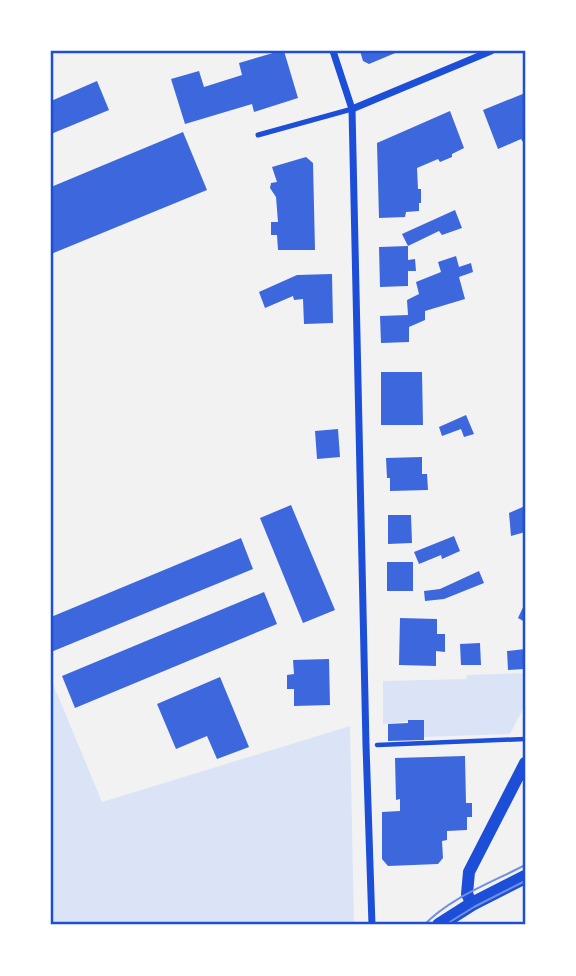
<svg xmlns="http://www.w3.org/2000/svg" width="576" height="976" font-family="Montserrat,sans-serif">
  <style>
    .green { fill: #dbe4f7 }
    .building { fill: #3d67dc }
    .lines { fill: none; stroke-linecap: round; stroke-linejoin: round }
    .path { stroke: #1d4ed8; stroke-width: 4.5 }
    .service { stroke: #1d4ed8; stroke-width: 5 }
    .minor { stroke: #1d4ed8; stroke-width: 7 }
    .tertiary { stroke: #1d4ed8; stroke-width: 12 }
    .secondary { stroke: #1d4ed8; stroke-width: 14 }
    .tram { stroke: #7290e2; stroke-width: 2 }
    .neatline { fill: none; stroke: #1d4ed8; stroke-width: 2.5 }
  </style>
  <rect width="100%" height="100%" fill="#f2f2f2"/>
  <g class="green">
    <polygon points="525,673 525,705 510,734 424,737 423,720 383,724 383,681 466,679 467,675"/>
    <polygon points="51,679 102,802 350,726 354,925 51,925"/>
  </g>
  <g class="building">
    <polygon points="280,51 284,51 298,98 254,112 252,104 185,124 171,79 199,71 204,87 242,75 239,63"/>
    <polygon points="360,51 400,51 369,64 363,61"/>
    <polygon points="97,81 109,110 51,134 51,101"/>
    <polygon points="525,93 525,141 523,142 521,139 498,149 483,110"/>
    <polygon points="450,111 464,148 452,154 452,157 440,162 438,159 417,168 418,189 421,189 421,203 419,203 419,211 406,212 405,217 379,218 377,143"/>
    <polygon points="183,132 207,190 51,254 51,187"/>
    <polygon points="306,157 313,163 315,250 278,250 277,235 271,235 271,222 278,222 276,197 270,188 271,183 277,182 272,167"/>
    <polygon points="455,210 462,228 442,235 439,231 408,246 402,234"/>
    <polygon points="408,246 408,260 415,259 416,271 408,271 408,286 380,287 379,247"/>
    <polygon points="456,256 459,267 471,263 473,272 459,277 465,299 425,311 425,320 409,327 409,342 381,343 380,316 408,315 407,300 419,294 416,282 441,272 438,262"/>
    <polygon points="332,274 333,323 304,324 303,299 294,300 293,296 265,308 259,292 297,275"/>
    <polygon points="381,372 422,372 423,425 381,425"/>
    <polygon points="466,415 474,434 464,437 461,429 442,436 439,427"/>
    <polygon points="338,429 340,457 317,459 315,431"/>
    <polygon points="422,457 422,474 427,474 428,490 390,491 390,478 387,478 386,458"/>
    <polygon points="291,505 335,610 303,623 260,518"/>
    <polygon points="525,506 525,532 511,536 509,513"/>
    <polygon points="388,515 411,515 412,543 388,544"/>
    <polygon points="454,536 460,551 442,559 441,555 419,564 414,552"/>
    <polygon points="241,538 253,569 51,652 51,617"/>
    <rect x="387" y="562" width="26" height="29"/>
    <polygon points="479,571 484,583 444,599 425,601 424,591 440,589"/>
    <polygon points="264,592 277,624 75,708 62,676"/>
    <polygon points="525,603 525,622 518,618"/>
    <polygon points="400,618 437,619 437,634 445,634 445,652 436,651 436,666 399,665"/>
    <polygon points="480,643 481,665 461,665 460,644"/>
    <polygon points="525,649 525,669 508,670 507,651"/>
    <polygon points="329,659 330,705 294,706 294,689 287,689 287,675 294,674 293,660"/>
    <polygon points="220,677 249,747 217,759 207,736 176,749 157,704"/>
    <polygon points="408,720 424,720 424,740 388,741 388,724 408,723"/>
    <polygon points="465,756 466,803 472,803 472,817 467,817 467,830 447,831 447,840 442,841 443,858 438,864 388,866 382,859 382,812 400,811 400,799 396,800 395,758"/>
  </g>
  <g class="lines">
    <polyline class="path" points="377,745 525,739"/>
    <polyline class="service" points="258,135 352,109"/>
    <g class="minor">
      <polyline points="333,51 352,109 366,745 372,925"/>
      <polyline points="352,109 491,51"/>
    </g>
    <polyline class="tertiary" points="472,904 467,894 469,872 525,763"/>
    <polyline class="secondary" points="439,925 472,904 525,877"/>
    <g class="tram">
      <path d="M424 925C451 897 491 883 525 865"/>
      <polyline points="445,925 474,907 525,881"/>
    </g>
  </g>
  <rect width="576" height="976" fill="none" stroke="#ffffff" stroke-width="105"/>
  <rect x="52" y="52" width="472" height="871" class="neatline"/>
</svg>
